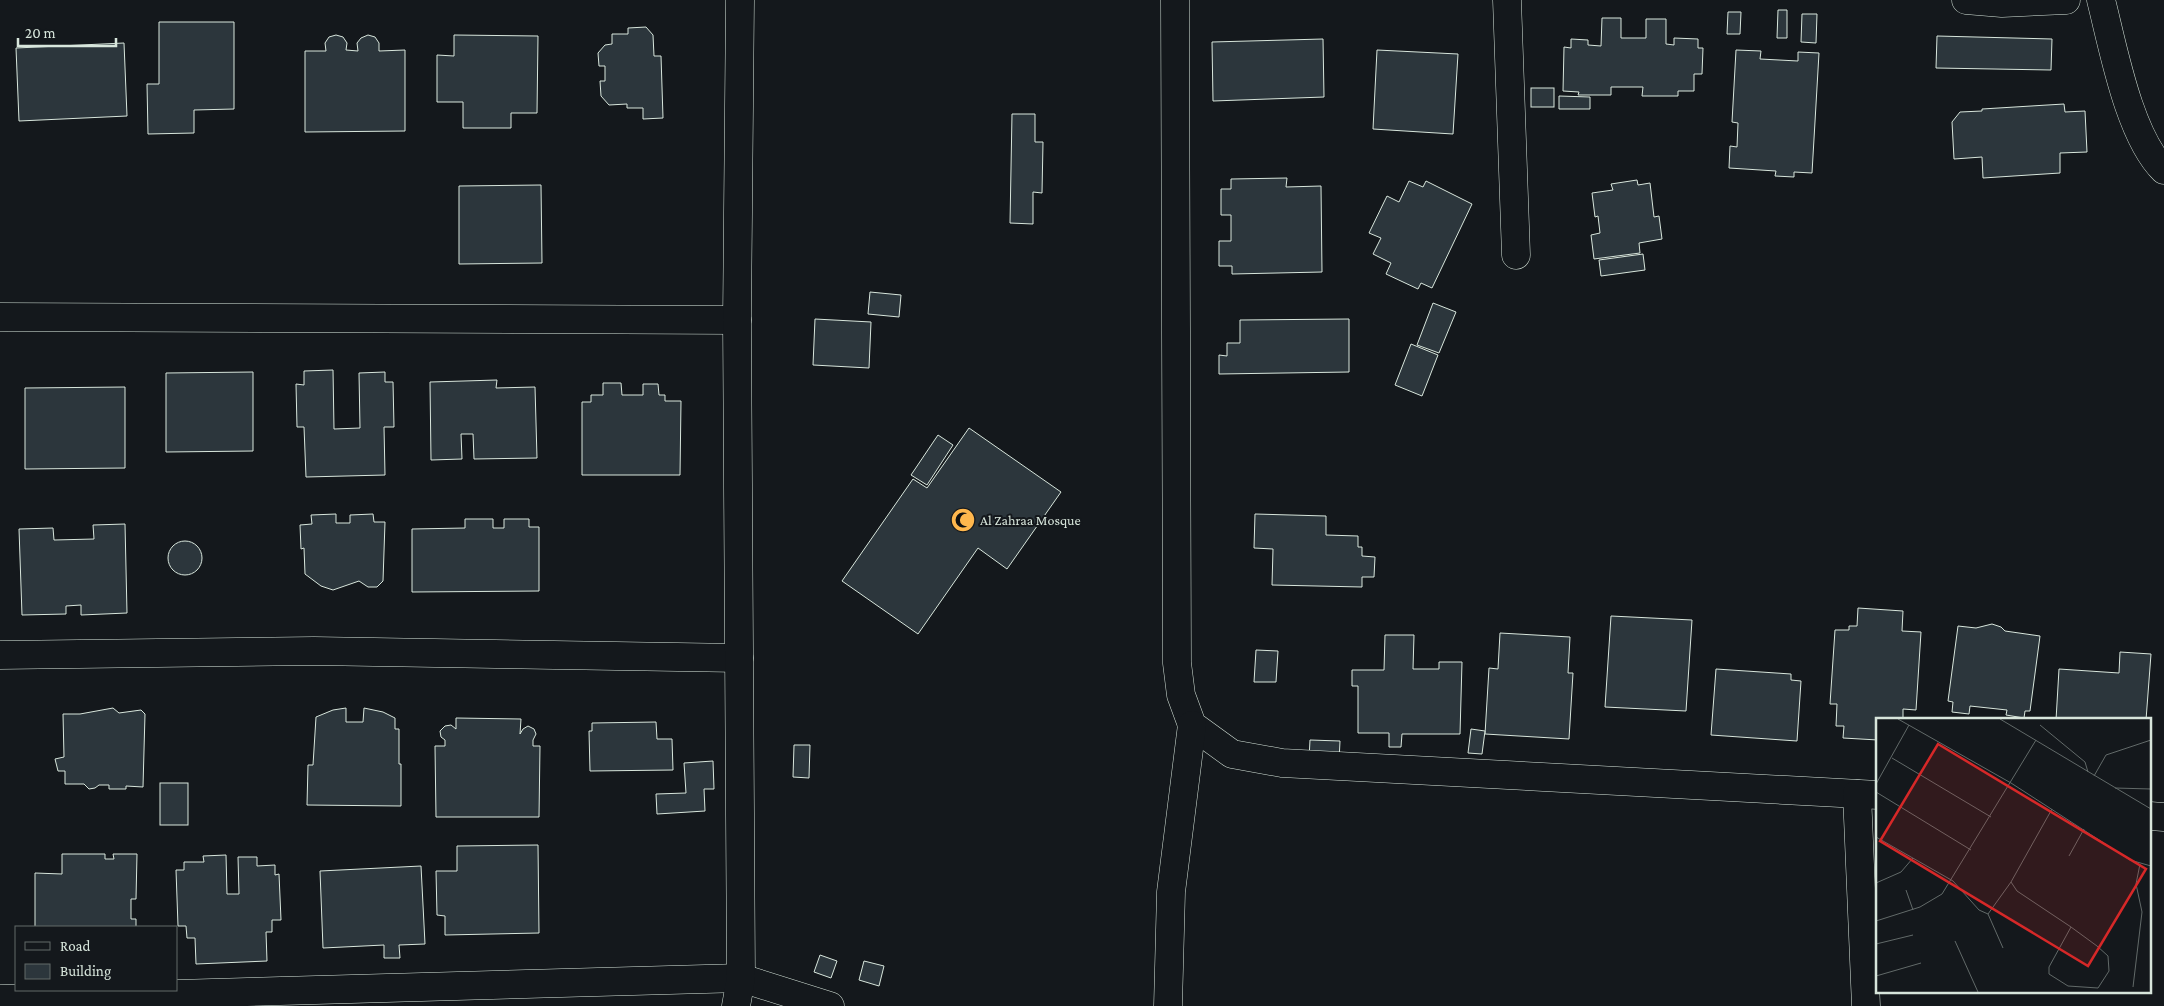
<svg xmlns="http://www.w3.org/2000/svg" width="2164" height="1006" font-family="'Crimson Pro',serif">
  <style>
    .building { fill: #2c363c; stroke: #d8e6dc }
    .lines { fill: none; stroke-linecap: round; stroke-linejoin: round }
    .minor-casing { stroke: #d8e6dc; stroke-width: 29 }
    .minor { stroke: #14181c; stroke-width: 28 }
    .labels { text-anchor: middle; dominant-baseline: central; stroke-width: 4; stroke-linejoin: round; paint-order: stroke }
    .poi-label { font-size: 14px; fill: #d8e6dc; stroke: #14181c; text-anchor: start }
    .inset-road { fill: none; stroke: #626a69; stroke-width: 1 }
    .view { fill: #d62828; fill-opacity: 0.15; stroke: #d62828; stroke-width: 2.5 }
    .inset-edge { fill: none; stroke: #d8e6dc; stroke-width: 2.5 }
  </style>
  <rect width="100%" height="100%" fill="#14181c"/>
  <g class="building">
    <polygon points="1778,10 1787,10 1787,38 1777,38"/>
    <polygon points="1728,12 1741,12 1740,34 1727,34"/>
    <polygon points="1802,14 1817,14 1816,43 1801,42"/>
    <polygon points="1602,18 1621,18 1621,38 1646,38 1646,19 1666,19 1666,44 1674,45 1674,38 1698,39 1698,48 1703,48 1702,74 1694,74 1694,91 1678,91 1678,96 1642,96 1643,87 1611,87 1611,95 1578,95 1579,92 1563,91 1564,47 1571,48 1571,39 1588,40 1588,45 1601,46"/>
    <polygon points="159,22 234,22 234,109 194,110 194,133 148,134 147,84 159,84"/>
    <polygon points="646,27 653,35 654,56 661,56 663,118 643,119 643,108 627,108 627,104 609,105 601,96 600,81 605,81 605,66 599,66 598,53 605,45 612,44 612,34 628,34 628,28"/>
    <polygon points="336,35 343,37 347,43 346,50 358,51 357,43 361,38 368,35 375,37 379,43 379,51 405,50 405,131 305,132 305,51 326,51 325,43 329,37"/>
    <polygon points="454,35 538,36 537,113 511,113 511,128 463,128 463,102 437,102 437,55 454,56"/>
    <polygon points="1937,36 2052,39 2051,70 1936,68"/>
    <polygon points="1323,39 1324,97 1213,101 1212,42"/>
    <polygon points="124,43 127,116 19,121 16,48"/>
    <polygon points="1377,50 1458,54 1453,134 1373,129"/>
    <polygon points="1736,50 1761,51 1760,59 1798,61 1798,52 1819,53 1812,173 1794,172 1794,177 1775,176 1776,171 1729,168 1730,146 1737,147 1738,123 1732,122"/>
    <rect x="1531" y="88" width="23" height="19"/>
    <polygon points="1559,96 1590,97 1590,109 1559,109"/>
    <polygon points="2064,104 2065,112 2085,111 2087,152 2060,153 2060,173 1983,178 1982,157 1954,159 1952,122 1960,112 1982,111 1982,109"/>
    <polygon points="1012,114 1035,114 1035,142 1043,142 1042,193 1033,192 1033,224 1010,223"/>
    <polygon points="1287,178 1286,187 1321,186 1322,272 1232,274 1232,266 1219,266 1219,241 1231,241 1231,215 1221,215 1221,189 1231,189 1231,179"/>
    <polygon points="1637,180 1638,185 1650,183 1654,217 1659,216 1662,239 1639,243 1640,253 1594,259 1591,235 1600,233 1598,216 1595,217 1592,193 1613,190 1611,184"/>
    <polygon points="1409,181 1423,187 1426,181 1472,204 1432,288 1421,283 1418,289 1386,274 1391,263 1373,254 1381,238 1369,233 1387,196 1399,202"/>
    <polygon points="541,185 542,263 459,264 459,186"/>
    <polygon points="1643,254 1645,270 1601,276 1599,260"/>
    <polygon points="870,292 901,295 899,317 868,314"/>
    <polygon points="1433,303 1456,312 1439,353 1417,345"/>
    <polygon points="815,319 871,322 869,368 813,365"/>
    <polygon points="1349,319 1349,372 1219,374 1219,355 1227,356 1227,343 1240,343 1240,320"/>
    <polygon points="1411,344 1438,355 1422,396 1395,385"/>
    <polygon points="333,370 334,429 360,428 359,373 385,372 385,382 393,382 394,427 384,427 385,475 306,477 304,427 297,427 296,384 304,385 304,371"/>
    <polygon points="253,372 253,451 166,452 166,373"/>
    <polygon points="497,380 496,388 535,387 537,458 474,459 473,434 461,434 462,459 431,460 430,382"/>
    <polygon points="603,383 621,383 622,395 643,395 643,384 658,384 659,395 665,395 665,401 681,401 680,475 582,475 582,402 591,402 591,395 603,395"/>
    <polygon points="125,387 125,468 25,469 25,388"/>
    <polygon points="969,428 1061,492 1007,569 978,548 918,634 842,581 913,479 927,488"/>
    <polygon points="938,435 953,445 927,485 911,475"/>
    <polygon points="336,514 336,523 350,523 350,515 373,514 374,522 385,522 383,581 377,587 368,587 359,581 333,590 321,586 305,574 304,548 301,549 300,525 312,524 311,515"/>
    <polygon points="1255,514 1326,516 1326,535 1358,536 1358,547 1362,547 1362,556 1375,557 1374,577 1362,577 1362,587 1272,585 1273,549 1254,548"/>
    <polygon points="465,519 493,519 493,528 504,528 504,519 529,519 529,527 539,527 539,591 412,592 412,529 465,528"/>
    <polygon points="125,524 127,613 81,615 81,605 66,606 66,614 22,615 19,529 53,528 54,540 94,539 93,525"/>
    <circle cx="185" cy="558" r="17"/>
    <polygon points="1858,608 1903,611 1902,631 1921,632 1916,710 1903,709 1903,720 1878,720 1878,740 1843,738 1844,726 1836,726 1837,704 1830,704 1835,630 1849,630 1849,626 1857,626"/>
    <polygon points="1611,616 1692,620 1686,711 1605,707"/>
    <polygon points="1992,624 2001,627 2005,631 2040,636 2030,711 2025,711 2024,718 2006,715 2007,710 1970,706 1969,714 1952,712 1953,702 1948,701 1958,626 1976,628"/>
    <polygon points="1500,633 1570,637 1568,673 1573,673 1569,739 1485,734 1489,668 1498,669"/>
    <polygon points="1385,635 1414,635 1413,669 1439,669 1439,662 1462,662 1460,734 1402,734 1401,747 1389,747 1389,733 1358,733 1358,686 1352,686 1352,670 1384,670"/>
    <polygon points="1256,650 1278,651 1276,682 1254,682"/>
    <polygon points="2120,652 2151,654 2146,720 2056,720 2059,669 2119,673"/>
    <polygon points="1716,669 1791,674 1791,680 1801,681 1797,741 1711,735"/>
    <polygon points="113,708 119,713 141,710 145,714 143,787 126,786 126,789 109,789 109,785 99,785 95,788 89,789 84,784 65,784 65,771 58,771 55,759 64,757 63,714 80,714"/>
    <polygon points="346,708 346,722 363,722 364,708 383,712 395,718 395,729 399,729 399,764 401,764 401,806 307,805 308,765 313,765 316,717 333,710"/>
    <polygon points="456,718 521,719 520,734 523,729 528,726 534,729 536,734 533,740 533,746 540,746 539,817 436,817 435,746 445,746 445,740 441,737 440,731 445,726 451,725 456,729"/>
    <polygon points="656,722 657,739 672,739 673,770 590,771 589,731 592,731 592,723"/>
    <polygon points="1471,729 1485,731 1482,754 1468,753"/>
    <polygon points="1310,740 1340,741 1339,761 1309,759"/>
    <polygon points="794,745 810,745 809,778 793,777"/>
    <polygon points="713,761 714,789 704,789 705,811 657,814 656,794 686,793 684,763"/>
    <rect x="160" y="783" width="28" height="42"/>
    <polygon points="538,845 539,933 445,935 445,916 437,915 436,871 457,871 457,846"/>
    <polygon points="62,854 105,854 105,859 114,859 113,854 137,854 136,899 131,899 131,919 136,919 136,927 35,927 35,873 62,874"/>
    <polygon points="226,855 227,894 239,894 238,857 257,857 257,866 275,865 275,875 279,874 281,920 272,920 272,932 266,932 267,961 196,964 195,938 187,938 186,926 178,926 176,870 184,870 184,862 204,862 203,856"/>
    <polygon points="421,866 425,944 399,945 400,958 384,958 384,945 323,948 320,871"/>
    <polygon points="820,955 837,961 831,978 814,972"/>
    <polygon points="864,961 884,966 879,986 859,980"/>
  </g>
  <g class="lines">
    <g class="minor-casing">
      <g id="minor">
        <polyline points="1175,0 1177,663 1181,695 1192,725 1232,754 1282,763 1878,795"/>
        <polyline points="1507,0 1516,255"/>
        <polyline points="1966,0 2002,3 2066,0"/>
        <path d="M2101 0C2113 47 2129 136 2164 170"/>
        <polyline points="0,317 737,320"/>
        <polyline points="0,655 314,651 739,658"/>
        <polyline points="1857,794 1866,1006"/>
        <polyline points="2150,816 2164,817"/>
        <polyline points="0,999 741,978 830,1006"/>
        <polyline points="736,1006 741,978 737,320 740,0"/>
        <polyline points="1168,1006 1171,892 1192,725"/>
      </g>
    </g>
    <use href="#minor" class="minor"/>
  </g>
  <defs>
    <g id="mosque-disc" transform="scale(1.25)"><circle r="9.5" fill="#ffb74d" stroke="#14181c"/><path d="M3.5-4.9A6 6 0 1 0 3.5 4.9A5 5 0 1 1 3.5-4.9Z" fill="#111"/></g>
  </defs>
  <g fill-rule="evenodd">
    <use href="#mosque-disc" x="963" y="520"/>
  </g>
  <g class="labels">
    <g class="poi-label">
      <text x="980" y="520">Al Zahraa Mosque</text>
    </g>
  </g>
  <g transform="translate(1876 718)">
    <rect width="275" height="275" fill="#14181c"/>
    <path class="inset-road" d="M22 1 135 65 254 142 275 148M124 1 275 91M164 7 209 44 212 54M16 40 115 99M218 58 230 37 275 22M0 66 33 7M239 70 275 71M0 74 95 132M176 91 135 164 141 173 195 209 221 228 232 238 233 253 222 270 192 268 173 256V249L195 209M0 119 77 163 103 192 112 196M193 138 208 111M0 165 25 154 37 140M30 172 37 192M0 203 44 189 66 176 160 22M79 223 102 274M0 226 37 217M127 230 112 196 135 164M0 258 45 245M257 269 266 194 260 166 264 146"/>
    <path class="view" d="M62 26 270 151 212 248 4 123Z"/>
    <rect width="275" height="275" class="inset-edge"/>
  </g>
  <rect x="15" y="926" width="162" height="65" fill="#14181c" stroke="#626a69"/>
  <rect x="25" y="942" width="25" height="8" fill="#14181c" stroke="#626a69"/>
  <text x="60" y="951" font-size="15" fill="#d8e6dc">Road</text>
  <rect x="25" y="964" width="25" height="15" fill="#2c363c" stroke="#626a69"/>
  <text x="60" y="976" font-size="15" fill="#d8e6dc">Building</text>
  <path d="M18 38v8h98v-8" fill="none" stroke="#d8e6dc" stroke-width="2.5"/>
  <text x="25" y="38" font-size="15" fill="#d8e6dc" stroke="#14181c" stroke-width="4" paint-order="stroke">20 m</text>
</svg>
